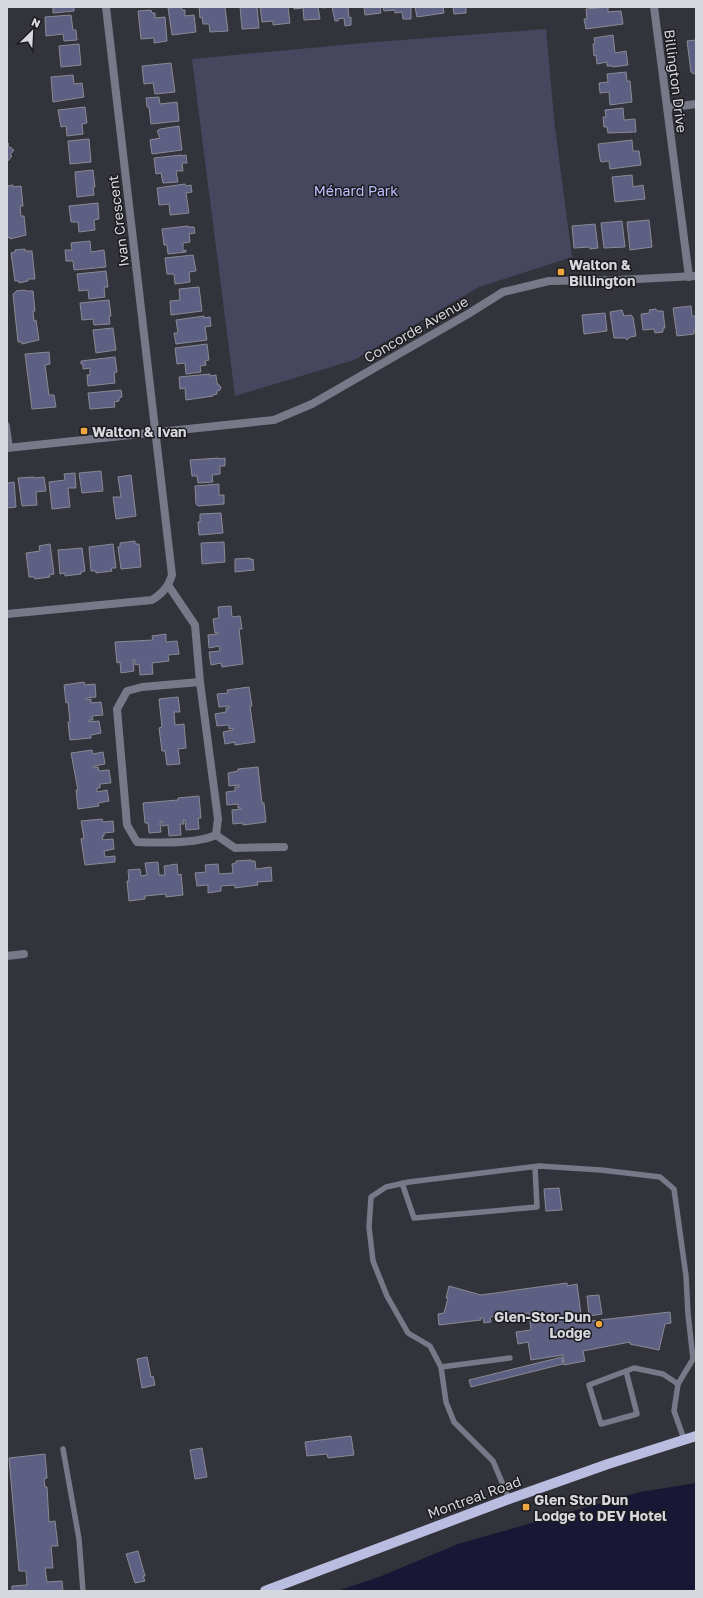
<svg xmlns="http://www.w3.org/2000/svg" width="703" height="1598" font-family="'Golos Text',sans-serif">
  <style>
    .green { fill: #46475f }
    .water { fill: #181735 }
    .building { fill: #5e6083; stroke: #898a94 }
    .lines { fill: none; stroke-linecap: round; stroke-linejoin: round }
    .lane { stroke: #777989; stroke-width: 5.5 }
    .street { stroke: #777989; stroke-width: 8 }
    .primary { stroke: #babddf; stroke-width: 10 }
    .poi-dot { fill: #f0a63e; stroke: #1b1b1f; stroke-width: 1.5 }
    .labels { text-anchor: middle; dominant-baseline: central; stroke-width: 3; stroke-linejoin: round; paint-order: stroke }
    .street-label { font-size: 14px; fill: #d7d8dd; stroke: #1b1b1f }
    .park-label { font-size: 14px; fill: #bdc1fe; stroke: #1b1b1f }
    .poi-label { font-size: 14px; font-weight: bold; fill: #d7d8dd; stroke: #1b1b1f; text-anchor: start }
  </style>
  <rect width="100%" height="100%" fill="#33333c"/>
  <polygon class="green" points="546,29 555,128 572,257 479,287 354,360 235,396 192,59 363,43"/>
  <polygon class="water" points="696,1483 696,1591 337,1591 379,1577 458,1544 640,1492"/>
  <g class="building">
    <polygon points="53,7 74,7 74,11 53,13"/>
    <polygon points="181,7 182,10 185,10 185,16 194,15 196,32 172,35 168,8"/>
    <polygon points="199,7 225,7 228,31 210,32 209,24 203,24 202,17 200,18"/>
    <polygon points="240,7 257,7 259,28 242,29"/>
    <polygon points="260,7 288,7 290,23 273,25 273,21 262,22"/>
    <polygon points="294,7 318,7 320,19 304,20 303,8 294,9"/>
    <polygon points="321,7 348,7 349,18 351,17 351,25 345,26 344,18 338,19 338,21 335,21 332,7 322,8"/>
    <polygon points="364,7 380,7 381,13 365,15"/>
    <polygon points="383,7 411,7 411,19 403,19 402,12 395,13 395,10 384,11"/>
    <polygon points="415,7 443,7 444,13 417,17"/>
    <polygon points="453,7 466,7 466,13 454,14"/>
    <polygon points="608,7 608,12 621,11 623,24 586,29 584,19 587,19 586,9"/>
    <polygon points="151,10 152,13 155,13 155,18 165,17 167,41 154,43 154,38 141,39 138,11"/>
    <polygon points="71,15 73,30 76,30 77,40 64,41 63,34 46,36 45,17"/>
    <polygon points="613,35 615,53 626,51 628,65 613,67 612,66 607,66 607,62 597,64 596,55 594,56 593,44 595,43 594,38"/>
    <polygon points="696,40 696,73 694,74 691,72 687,41"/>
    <polygon points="79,44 81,65 61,67 59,46"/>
    <polygon points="171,63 175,92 155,94 153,83 144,84 142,66"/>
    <polygon points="626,72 627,81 630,81 632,102 610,105 609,92 600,93 599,83 608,82 607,74"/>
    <polygon points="73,75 74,84 82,83 84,97 53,102 51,77"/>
    <polygon points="159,97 160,104 177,102 179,121 151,124 149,107 147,107 146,98"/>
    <polygon points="85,107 87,123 82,124 83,134 67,136 66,126 61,127 58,110"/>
    <polygon points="623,108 624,120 635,119 636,132 608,133 607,127 604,127 603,117 606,117 605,110"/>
    <polygon points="179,126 182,150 152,154 150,140 160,138 157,131 160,129"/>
    <polygon points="89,139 91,162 70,164 68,141"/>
    <polygon points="632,140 633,151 639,151 641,165 610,169 609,161 601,162 600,159 598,144"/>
    <polygon points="7,143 9,144 7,145 14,150 10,155 12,156 7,162"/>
    <polygon points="181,155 181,156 186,155 187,163 182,163 183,171 176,171 178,182 163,183 161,173 156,174 154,158"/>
    <polygon points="93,170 95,187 93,187 94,195 77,197 75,172"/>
    <polygon points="632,175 633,187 643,185 645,199 615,202 612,177"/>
    <polygon points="185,184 186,186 191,185 192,192 186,193 189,213 170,215 169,204 159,205 157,188"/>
    <polygon points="13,185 13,187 21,186 23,206 20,206 21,216 24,216 26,235 10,239 10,237 7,238 7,186"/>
    <polygon points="98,203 99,219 94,220 95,230 79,232 78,222 71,222 69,206"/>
    <polygon points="649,220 652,247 630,250 627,222"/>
    <polygon points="622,221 625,247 604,248 601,223"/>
    <polygon points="595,224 598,248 590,249 590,247 574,248 572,226"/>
    <polygon points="188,226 188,227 194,227 195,233 189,234 190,242 183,243 183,251 186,250 186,252 168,254 167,245 164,245 162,229"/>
    <polygon points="90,241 91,252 104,250 106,267 74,270 73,261 66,261 65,250 72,250 71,243"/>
    <polygon points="25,249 25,251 32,251 35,279 28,279 28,281 19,283 19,281 15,281 11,253 15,252 15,250"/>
    <polygon points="193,255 196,271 189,272 190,282 175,284 174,274 167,274 165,258"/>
    <polygon points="106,271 108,287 104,287 105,297 89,299 88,290 79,291 77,274"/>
    <polygon points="199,287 202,311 171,315 170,301 180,300 179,289"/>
    <polygon points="25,290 26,291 33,291 35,311 33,311 34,321 36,320 39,340 22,344 22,342 18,342 13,294 16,292 16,291"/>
    <polygon points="109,300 111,316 109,316 110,324 94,325 93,319 82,320 80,303"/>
    <polygon points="691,306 692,316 696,316 696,331 694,331 694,334 677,336 673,308"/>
    <polygon points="656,309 657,311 663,311 665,328 663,328 663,332 655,333 654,329 643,330 641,314 650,313 649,310"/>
    <polygon points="622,310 624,316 631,315 633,317 636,336 630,337 627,340 625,338 614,338 610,312"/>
    <polygon points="605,313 607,331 584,334 582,315"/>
    <polygon points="204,316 204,318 210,317 211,326 205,327 207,340 176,344 174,333 178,333 176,320"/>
    <polygon points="113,328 116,350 96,353 93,330"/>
    <polygon points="207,344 209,360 205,361 206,365 200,366 201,372 186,374 185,363 177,364 175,348"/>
    <polygon points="49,352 50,364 45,365 49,395 54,395 56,407 32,409 25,354"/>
    <polygon points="115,357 117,372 114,373 115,383 88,386 87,375 90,375 90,368 83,369 83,364 81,364 81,361"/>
    <polygon points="210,374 210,376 216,375 217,383 221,387 220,390 217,391 217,394 213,395 213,396 186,400 185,388 180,389 179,377"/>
    <polygon points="121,390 122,397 119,398 119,401 114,402 115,407 90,409 88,393"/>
    <polygon points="219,458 219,459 225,458 225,466 220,466 220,474 212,475 213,482 198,483 197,476 192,476 190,460"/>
    <polygon points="101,471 103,491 82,493 79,473"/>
    <polygon points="75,473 76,488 68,488 70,507 52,509 49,482 65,480 64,474"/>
    <polygon points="131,475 136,516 116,519 113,497 121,497 118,477"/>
    <polygon points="34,477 34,478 44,477 46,491 36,492 37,505 22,506 18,478"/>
    <polygon points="7,481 8,483 14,482 16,507 7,508"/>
    <polygon points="219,484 219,495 224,495 224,504 198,506 196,504 195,486"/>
    <polygon points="221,513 223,533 199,535 198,522 200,522 200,514"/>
    <polygon points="135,541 135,544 139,544 141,567 121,569 118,547 120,547 120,543"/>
    <polygon points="224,542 225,562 202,564 201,543"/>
    <polygon points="50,544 54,574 49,575 50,577 35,579 34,577 29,577 26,553 40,551 39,546"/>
    <polygon points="113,544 116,568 111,568 112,571 96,573 96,571 91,571 89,547"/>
    <polygon points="82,548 85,571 81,572 81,574 65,576 65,573 60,574 58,550"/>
    <polygon points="250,558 250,560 253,559 254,570 235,572 235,559"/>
    <polygon points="231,606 232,617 240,616 242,629 239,629 243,664 222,667 221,663 211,665 209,652 220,651 219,646 209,648 208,635 218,634 218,632 215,633 213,619 219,618 218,607"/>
    <polygon points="166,634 166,642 177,641 179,654 168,655 169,661 152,663 153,674 140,675 139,664 135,665 135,660 133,660 134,671 121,673 120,662 117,663 115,642 153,640 152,636"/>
    <polygon points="84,682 85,685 95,684 96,697 86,698 87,700 91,699 91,703 101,702 103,715 92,716 93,720 89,720 89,722 99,721 101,733 91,735 91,738 70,740 68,722 70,722 68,702 66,703 64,685"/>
    <polygon points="249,687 252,706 250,706 255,742 235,745 235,742 225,744 223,732 233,730 233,728 229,729 229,725 217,726 215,714 226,712 226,708 229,708 229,706 219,707 217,694 228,693 227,690"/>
    <polygon points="178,697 180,712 174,712 175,725 184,724 186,748 178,749 180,764 167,765 165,751 162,751 159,728 162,727 159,699"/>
    <polygon points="92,750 93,754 103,752 105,764 94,766 94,768 98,767 99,771 109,770 111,783 100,784 100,788 97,788 97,792 107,790 109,801 98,803 99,806 78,809 76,790 78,790 71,753"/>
    <polygon points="258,767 262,803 264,803 266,822 243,825 243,823 233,824 232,810 242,809 241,808 238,808 238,804 227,805 226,792 235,791 235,787 239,787 239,785 229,786 228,773 238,771 238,769"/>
    <polygon points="199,796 201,818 198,818 199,829 186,830 185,820 183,820 184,824 180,824 181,835 169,836 168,825 162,826 162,821 160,822 161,832 149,833 148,823 145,823 143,803 178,800 178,798"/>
    <polygon points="102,819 103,822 113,821 114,832 104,833 104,836 102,837 103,840 113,839 114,849 104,851 105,857 115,856 115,862 85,865 81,839 84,838 81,821"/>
    <polygon points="251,860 251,861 255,861 256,869 271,867 272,881 257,882 258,885 235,888 235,885 221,886 221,891 208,893 208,885 197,886 195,873 206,872 205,865 218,864 219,874 233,873 232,864 236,863 236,861"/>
    <polygon points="158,862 159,875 165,875 164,866 177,864 178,875 181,874 183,895 166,897 166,894 145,896 145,899 129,901 127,881 129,881 128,870 140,869 141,876 147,875 145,863"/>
    <polygon points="559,1188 562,1210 546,1211 544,1189"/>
    <polygon points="567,1283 567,1286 577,1284 582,1322 670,1312 671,1323 665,1324 659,1350 630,1344 630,1342 583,1351 585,1361 564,1365 563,1355 531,1360 528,1342 518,1344 516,1332 531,1330 529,1313 494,1318 494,1316 490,1317 491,1322 484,1323 483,1318 480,1318 481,1320 439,1325 438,1314 444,1313 448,1298 446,1298 449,1286 481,1295"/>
    <polygon points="599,1295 602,1314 589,1316 587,1296"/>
    <polygon points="147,1357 151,1377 153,1376 155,1385 142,1388 137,1359"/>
    <polygon points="562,1357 563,1364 471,1387 469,1380"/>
    <polygon points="351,1436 354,1455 328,1458 327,1454 307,1456 305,1442"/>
    <polygon points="202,1448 207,1477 195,1479 190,1450"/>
    <polygon points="45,1454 47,1478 44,1479 45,1487 47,1487 49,1522 55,1521 58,1546 51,1546 53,1568 45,1568 47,1582 62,1581 63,1591 12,1591 12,1586 27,1585 26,1571 19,1571 9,1458"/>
    <polygon points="138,1551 145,1576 143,1576 145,1581 135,1583 126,1554"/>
  </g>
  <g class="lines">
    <g class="lane">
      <polyline points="7,425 10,447"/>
      <polyline points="402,1183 414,1218 537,1207 535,1167"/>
      <polyline points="510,1358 441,1367 430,1346 408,1333 387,1296 373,1261 369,1227 371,1197 386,1187 409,1182 539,1166 601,1170 660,1177 674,1189 686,1276 688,1314 693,1359 678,1384"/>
      <polyline points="441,1367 446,1402 454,1422 493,1461 509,1499"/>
      <polyline points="626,1371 637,1414 601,1424 589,1385 634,1368 663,1374 678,1384 674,1411 684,1439"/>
      <polyline points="63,1449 79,1539 83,1591"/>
    </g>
    <g class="street">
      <polyline points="654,7 689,277"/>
      <polyline points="667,108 696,104"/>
      <polyline points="7,448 274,420 312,404 468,314 503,292 549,281 618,280 696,276"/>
      <path d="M168 585 195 625 200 682 218 819 216 835C196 844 159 843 137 842L127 825 117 709 127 691 142 687 200 682"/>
      <path d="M7 614 152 600C163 593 168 587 172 575L106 7"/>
      <polyline points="216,835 235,848 284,847"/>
      <polyline points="7,956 24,954"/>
    </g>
    <polyline class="primary" points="265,1591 509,1499 608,1464 696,1436"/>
  </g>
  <g class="poi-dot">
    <rect x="557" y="268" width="8" height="8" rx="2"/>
    <rect x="80" y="427" width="8" height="8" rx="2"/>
    <circle cx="599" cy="1324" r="4"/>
    <rect x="522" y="1503" width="8" height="8" rx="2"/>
  </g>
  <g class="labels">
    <g class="street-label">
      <text transform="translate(676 81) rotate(83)">Billington Drive</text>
      <text transform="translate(118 221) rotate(-97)">Ivan Crescent</text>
      <text transform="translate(416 329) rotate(-30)">Concorde Avenue</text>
      <text transform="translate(474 1497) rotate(-20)">Montreal Road</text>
    </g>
    <g class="park-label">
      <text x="356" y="190">Ménard Park</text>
    </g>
    <g class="poi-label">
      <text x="569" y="264">Walton &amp;<tspan x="569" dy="16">Billington</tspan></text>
      <text x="92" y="431">Walton &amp; Ivan</text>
      <text x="591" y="1316" text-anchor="end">Glen-Stor-Dun<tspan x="591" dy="16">Lodge</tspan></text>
      <text x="534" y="1499">Glen Stor Dun<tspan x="534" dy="16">Lodge to DEV Hotel</tspan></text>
    </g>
  </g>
  <rect width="703" height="1598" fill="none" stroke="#d7d8dd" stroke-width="16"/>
  <g transform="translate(32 32) rotate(24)" stroke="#1b1b1f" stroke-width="3" paint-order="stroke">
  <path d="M0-3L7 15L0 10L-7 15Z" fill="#d7d8dd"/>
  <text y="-6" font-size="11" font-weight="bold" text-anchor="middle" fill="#d7d8dd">N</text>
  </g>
</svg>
